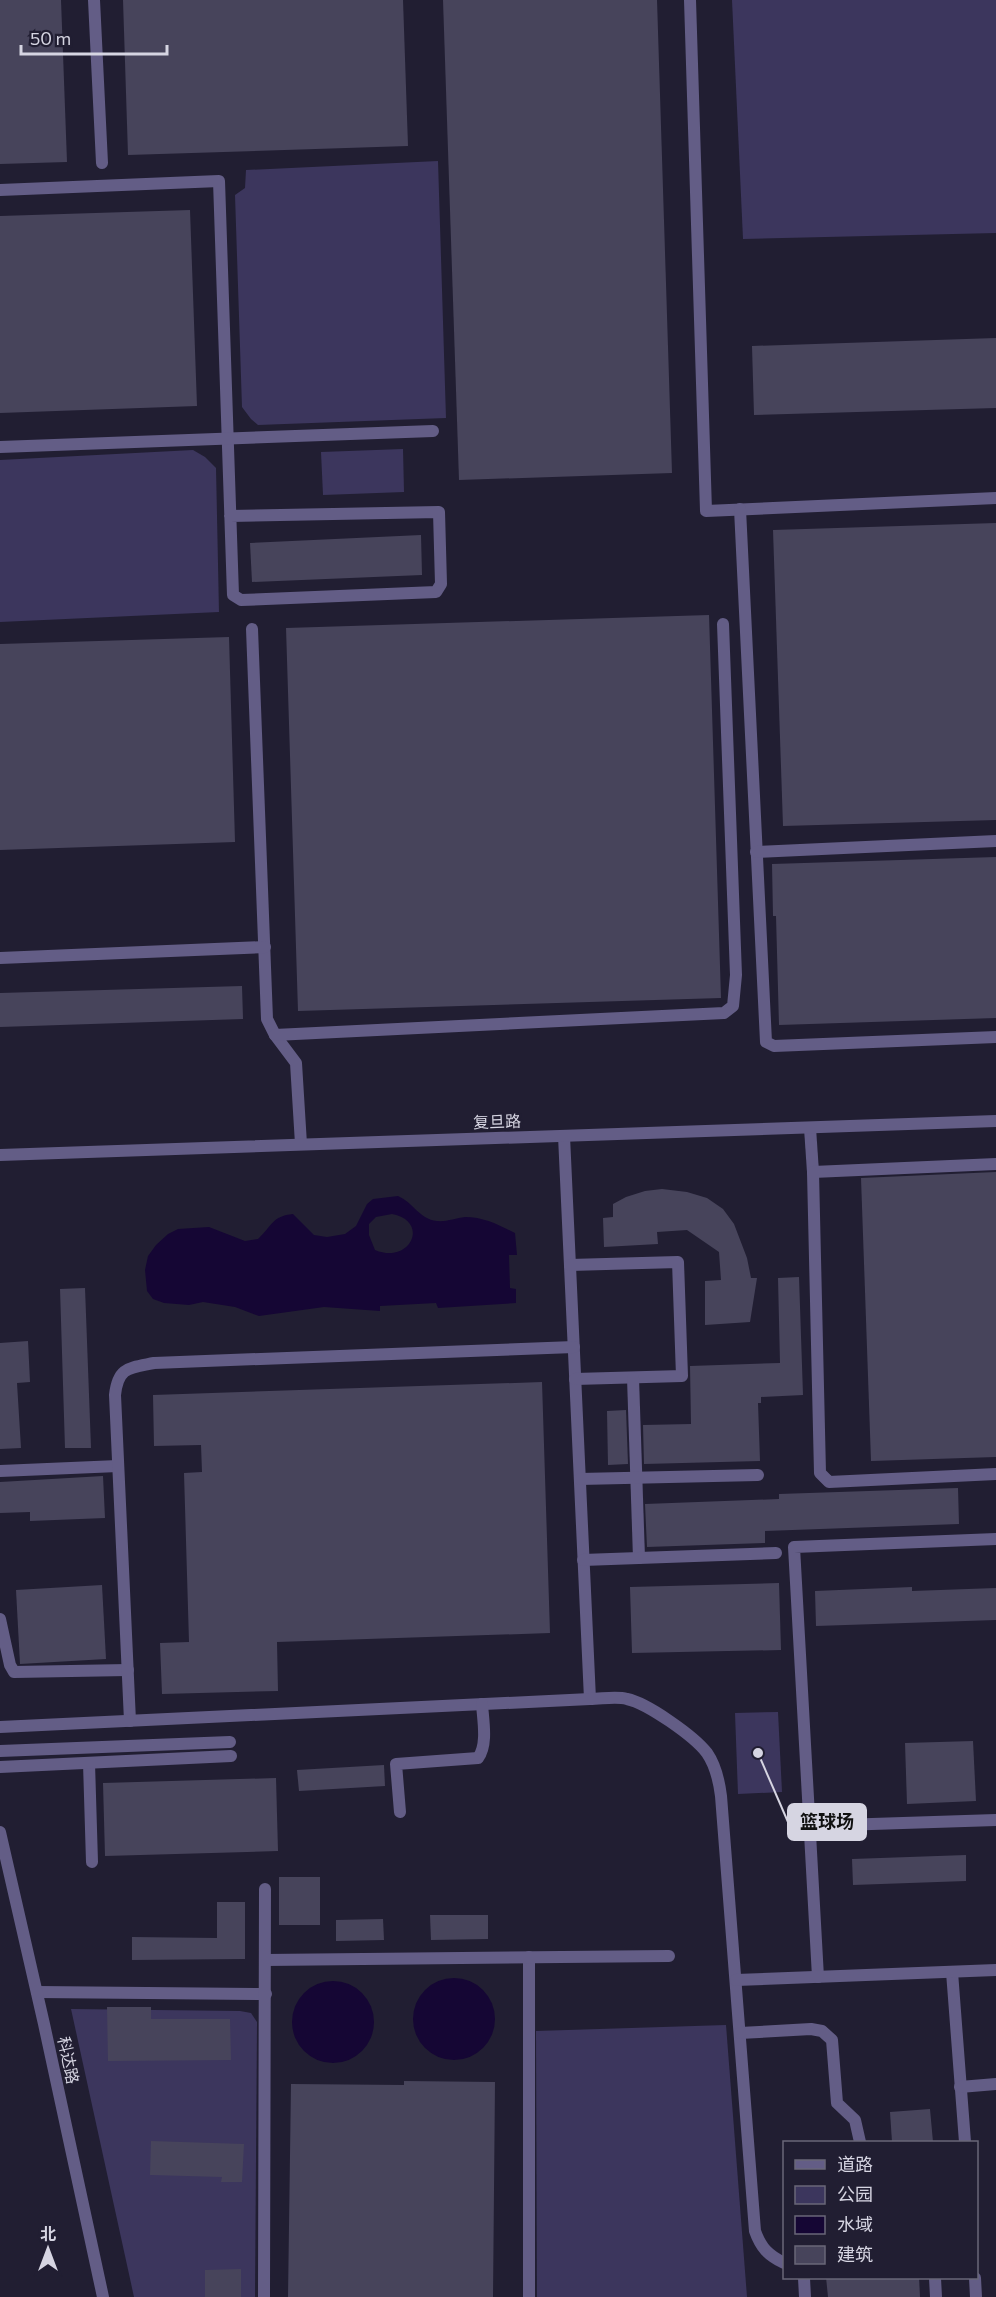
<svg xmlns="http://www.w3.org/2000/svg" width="996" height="2297" font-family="Commissioner,'Noto Sans SC',sans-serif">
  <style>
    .green { fill: #3c365d }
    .water { fill: #150634; fill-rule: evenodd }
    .building { fill: #47445b }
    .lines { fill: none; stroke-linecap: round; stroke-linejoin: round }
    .service { stroke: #635d86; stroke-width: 12 }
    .tertiary { stroke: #635d86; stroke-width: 12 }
    .labels { text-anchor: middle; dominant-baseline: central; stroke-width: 5; stroke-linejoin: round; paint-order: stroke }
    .street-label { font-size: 16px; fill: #d6d5e2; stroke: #211e32 }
    .leader { fill: none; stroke: #d6d5e2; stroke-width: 2 }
    .callout-dot { fill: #d6d5e2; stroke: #211e32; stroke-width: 2 }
    .callout { fill: #d6d5e2; stroke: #d6d5e2; stroke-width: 2 }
    .callout-label { font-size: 18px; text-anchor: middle; font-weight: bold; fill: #111 }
  </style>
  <rect width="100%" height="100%" fill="#211e32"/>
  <g class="green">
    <polygon points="732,0 996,0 996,233 743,239"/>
    <polygon points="438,161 446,418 258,425 251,419 242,407 235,195 245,188 246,170"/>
    <polygon points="403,449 404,492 323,495 321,452"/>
    <polygon points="193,450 205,457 216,468 219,612 0,622 0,460"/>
    <polygon points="778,1712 782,1792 738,1794 735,1713"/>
    <polygon points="71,2009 240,2011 251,2013 257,2022 255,2297 134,2297"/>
    <polygon points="726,2025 747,2297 537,2297 536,2031"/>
  </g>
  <g class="water">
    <path d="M398 1196C414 1203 419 1219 437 1221 446 1222 456 1218 465 1217 484 1217 499 1225 515 1233L517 1255H509L510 1288 516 1289V1303L438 1308 436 1303 380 1306V1311L324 1307 259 1316 235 1307 203 1302 189 1305 164 1303 153 1299 147 1291 145 1270 148 1256 156 1245 168 1234 178 1229 209 1227 245 1241 258 1239C272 1226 272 1216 293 1214L314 1235 327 1237 345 1234 356 1226 367 1204 373 1199ZM392 1214C430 1221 411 1265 375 1250L369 1235V1224L376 1217Z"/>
    <circle cx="454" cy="2019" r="41"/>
    <circle cx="333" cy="2022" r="41"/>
  </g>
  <g class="building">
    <polygon points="0,0 61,0 67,162 0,164"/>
    <polygon points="123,0 403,0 408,146 128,155"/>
    <polygon points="443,0 657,0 672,473 459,480"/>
    <polygon points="190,210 197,406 0,413 0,216"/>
    <polygon points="996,338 996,408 754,415 752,346"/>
    <polygon points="996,523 996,820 783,826 773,530"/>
    <polygon points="421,535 422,575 252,582 250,543"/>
    <polygon points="709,615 721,998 298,1011 286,628"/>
    <polygon points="229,637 235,842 0,850 0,644"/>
    <polygon points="996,857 996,1018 779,1025 776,916 773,916 772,864"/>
    <polygon points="242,986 243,1019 0,1027 0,993"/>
    <polygon points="996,1172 996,1457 871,1461 861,1178"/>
    <polygon points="662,1189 687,1192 707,1198 723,1209 734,1224 747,1258 751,1278 757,1278 750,1322 705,1325 705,1281 721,1280 719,1252 687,1230 657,1232 658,1244 604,1247 603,1218 613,1217 613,1204 626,1197 645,1191"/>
    <polygon points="799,1277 803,1395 761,1397 761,1403 758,1403 760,1461 644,1464 643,1425 691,1424 690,1366 780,1363 778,1278"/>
    <polygon points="85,1288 91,1448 65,1448 60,1289"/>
    <polygon points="28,1341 30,1382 17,1383 21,1448 0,1449 0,1343"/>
    <polygon points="542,1382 550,1633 277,1642 278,1691 162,1694 160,1643 189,1642 184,1473 202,1472 201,1445 154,1446 153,1395"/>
    <polygon points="626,1410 628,1464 608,1465 607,1411"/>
    <polygon points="103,1476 105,1518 30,1521 30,1512 0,1513 0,1482"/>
    <polygon points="958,1488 959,1524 765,1531 765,1543 647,1547 645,1504 779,1499 779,1494"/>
    <polygon points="779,1583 781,1650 632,1653 630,1587"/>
    <polygon points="102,1585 106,1659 20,1664 16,1590"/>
    <polygon points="912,1587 912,1591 996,1588 996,1620 816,1626 815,1591"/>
    <polygon points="973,1741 976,1801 907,1804 905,1743"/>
    <polygon points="384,1765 385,1786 299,1791 297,1770"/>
    <polygon points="276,1778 278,1851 105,1856 103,1783"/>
    <polygon points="966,1855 966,1881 853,1885 852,1859"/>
    <rect x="279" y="1877" width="41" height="48"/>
    <polygon points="217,1902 245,1902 245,1959 132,1960 132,1937 217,1938"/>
    <polygon points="430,1915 488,1915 488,1939 431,1940"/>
    <polygon points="383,1919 384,1940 336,1941 336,1920"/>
    <polygon points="107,2007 151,2007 151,2019 230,2019 231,2060 108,2061"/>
    <polygon points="404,2081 495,2082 493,2297 288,2297 291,2084 404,2085"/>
    <polygon points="930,2109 933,2142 892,2142 890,2112"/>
    <polygon points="151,2141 244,2144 242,2182 221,2182 222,2177 150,2175"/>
    <polygon points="241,2269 241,2297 205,2297 205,2270"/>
    <polygon points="826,2277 919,2277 920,2297 828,2297"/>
  </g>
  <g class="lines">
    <g class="service">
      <polyline points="94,0 102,163"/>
      <polyline points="690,0 706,511 996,498"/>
      <path d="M0 190 219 181C223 319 228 457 233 595L241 600 436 592 441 584 439 512 230 516"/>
      <polyline points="0,447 433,431"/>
      <polyline points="740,509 766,1042 774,1046 996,1037"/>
      <polyline points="252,629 267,1019 275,1035 296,1063 301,1144"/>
      <polyline points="756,852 996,841"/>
      <polyline points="0,958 265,947"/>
      <polyline points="275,1035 724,1013 733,1006 736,975 723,624"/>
      <polyline points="810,1128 813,1172"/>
      <polyline points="564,1136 590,1699"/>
      <polyline points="996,1164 813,1172 820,1473 829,1482 996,1474"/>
      <polyline points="570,1265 678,1262 682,1376 575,1379"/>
      <polyline points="633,1378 639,1558"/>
      <polyline points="0,1471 118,1466"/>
      <polyline points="580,1479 758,1475"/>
      <polyline points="583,1560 776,1553"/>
      <polyline points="0,1619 10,1665 14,1672 128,1670"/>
      <path d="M130 1721 115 1395C118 1367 129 1368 154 1363L574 1347"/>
      <path d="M0 1727 590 1699C602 1699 616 1696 627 1699 647 1703 694 1736 707 1753 716 1766 719 1780 721 1796L755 2231C761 2248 768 2255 784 2263"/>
      <polyline points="0,1751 230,1742"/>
      <polyline points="89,1763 92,1862"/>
      <polyline points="0,1767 231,1756"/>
      <path d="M400 1812 396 1764 478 1758C488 1745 483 1720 482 1704"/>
      <polyline points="810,1826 996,1820"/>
      <polyline points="529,1957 529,2297"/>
      <polyline points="265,1960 669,1956"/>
      <polyline points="952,1972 965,2142"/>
      <polyline points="818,1977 794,1547 996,1539"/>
      <polyline points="736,1980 996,1970"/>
      <polyline points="37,1992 266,1994"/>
      <polyline points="740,2033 811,2029 822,2031 832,2040 837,2103 855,2120 860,2142"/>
      <polyline points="960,2087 996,2084"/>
      <polyline points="804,2278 805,2297"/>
      <polyline points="935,2278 936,2297"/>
      <polyline points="975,2278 976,2297"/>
      <polyline points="264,2297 265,1889"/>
    </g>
    <g class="tertiary">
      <polyline points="0,1155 996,1121"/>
      <polyline points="0,1832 44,2024 103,2297"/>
    </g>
  </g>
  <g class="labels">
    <g class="street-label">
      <text transform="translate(497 1121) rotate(-2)">复旦路</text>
      <text transform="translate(69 2060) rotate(78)">科达路</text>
    </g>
  </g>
  <path class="leader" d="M758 1753L788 1822"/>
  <circle class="callout-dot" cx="758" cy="1753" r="6"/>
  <rect class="callout" x="788" y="1804" width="78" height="36" rx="6"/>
  <g class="callout-label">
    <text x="827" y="1828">篮球场</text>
  </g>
  <rect x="783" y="2141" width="195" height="138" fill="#211e32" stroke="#696778" stroke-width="1.5"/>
  <rect x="795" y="2160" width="30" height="9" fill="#635d86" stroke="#696778" stroke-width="1.5"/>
  <text x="837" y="2171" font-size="18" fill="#d6d5e2">道路</text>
  <rect x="795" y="2186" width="30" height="18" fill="#3c365d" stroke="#696778" stroke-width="1.5"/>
  <text x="837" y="2201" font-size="18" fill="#d6d5e2">公园</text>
  <rect x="795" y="2216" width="30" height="18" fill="#150634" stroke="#696778" stroke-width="1.5"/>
  <text x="837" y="2231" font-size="18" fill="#d6d5e2">水域</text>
  <rect x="795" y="2246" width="30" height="18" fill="#47445b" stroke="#696778" stroke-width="1.5"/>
  <text x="837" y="2261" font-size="18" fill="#d6d5e2">建筑</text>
  <g transform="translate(48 2249)" stroke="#211e32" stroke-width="4.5" paint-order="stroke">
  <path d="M0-4.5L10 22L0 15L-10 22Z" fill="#d6d5e2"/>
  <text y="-9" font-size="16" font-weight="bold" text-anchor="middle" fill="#d6d5e2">北</text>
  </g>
  <path d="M21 45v9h146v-9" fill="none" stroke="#d6d5e2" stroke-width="3"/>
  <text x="30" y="45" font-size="18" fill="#d6d5e2" stroke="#211e32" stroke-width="4.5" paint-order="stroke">50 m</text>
</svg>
